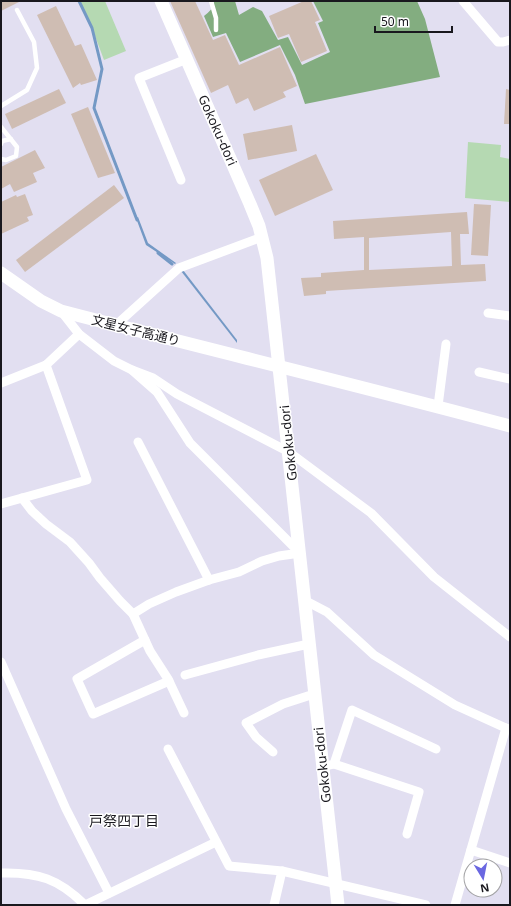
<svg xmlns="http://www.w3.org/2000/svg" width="511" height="906" font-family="'Noto Sans','Noto Sans JP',sans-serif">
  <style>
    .green { fill: #b5d9b2 }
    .forest { fill: #83ad80 }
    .water { fill: #7499c5 }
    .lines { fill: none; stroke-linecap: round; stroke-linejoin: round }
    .stream { stroke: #7499c5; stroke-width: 3 }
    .building { fill: #cfbdb3; fill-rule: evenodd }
    .lane { stroke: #fff; stroke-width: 4.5 }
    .street { stroke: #fff; stroke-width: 9 }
    .secondary { stroke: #fff; stroke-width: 13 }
    .labels { text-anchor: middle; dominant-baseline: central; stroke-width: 3; stroke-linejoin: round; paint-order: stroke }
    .street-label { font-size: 13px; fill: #19181e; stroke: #fff }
    .neighbourhood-label { font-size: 14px; fill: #19181e; stroke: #fff }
  </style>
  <rect width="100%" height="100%" fill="#e2dff1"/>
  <g class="green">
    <polygon points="79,1 105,1 126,51 104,60 92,28"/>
    <polygon points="468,142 501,145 500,157 510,159 510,202 465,198"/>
  </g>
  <path class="forest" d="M214 1H235L239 15 253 7 262 11 278 40 288 37 302 65 330 52 318 23 323 21 313 1H417L425 19 440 77 305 104 295 75 280 45 240 62 226 33 213 37 204 16C209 12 214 8 214 1Z"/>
  <g class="water">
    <polygon points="138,217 148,243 176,263 175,264 146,245 136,218"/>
    <polygon points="183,270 237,340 237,343 181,271"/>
  </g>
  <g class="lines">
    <g class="stream">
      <polyline points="79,1 92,28 102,69 94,108 137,220"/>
      <polyline points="158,253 172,264"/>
    </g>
  </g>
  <g class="building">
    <polygon points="1,1 21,1 1,11"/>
    <polygon points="170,1 195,1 213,40 225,35 239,65 280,47 297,86 283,92 286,97 254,111 248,98 236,104 228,85 211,93"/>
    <polygon points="304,1 311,1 320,20 315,22 327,51 301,62 289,34 278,38 269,16"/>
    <polygon points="56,6 75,46 81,44 97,80 81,85 80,83 73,88 37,15"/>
    <polygon points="59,89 66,103 12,129 5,114"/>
    <polygon points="506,89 510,90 510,124 504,124"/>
    <polygon points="88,107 115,173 98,178 71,114"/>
    <polygon points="292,125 297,151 248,160 243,134"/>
    <polygon points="35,150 45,168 33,173 37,182 14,192 10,184 1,189 1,167"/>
    <polygon points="316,154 333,190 275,216 259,180"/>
    <polygon points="114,185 124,198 25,272 16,260"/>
    <polygon points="25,194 33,215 27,217 29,221 1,234 1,202 16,195 17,197"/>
    <polygon points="474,204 491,205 488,256 471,255"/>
    <path d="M467 212 469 234H460L461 265 485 264 486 281 326 291V294L304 296 301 278 321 277V273L364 270V237L334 239 333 221ZM451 232 452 266 369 270V238Z"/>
  </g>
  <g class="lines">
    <g class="lane">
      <polyline points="211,1 216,18 216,30"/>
      <polyline points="1,106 27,90 37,68 34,42 17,10"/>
      <polyline points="1,127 17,147 16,156 6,160 1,159"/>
      <polyline points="1,144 2,141 11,139"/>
    </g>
    <g class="street">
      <polyline points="463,1 498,42 503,42 510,40"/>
      <polyline points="181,180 139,78 187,59"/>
      <polyline points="61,311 79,334 114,361 132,370 157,392 190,443 300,553"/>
      <polyline points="488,313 510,316"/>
      <polyline points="116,325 179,268 262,237"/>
      <polyline points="132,370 153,378 177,394 289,452 371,513 434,577 510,637"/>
      <polyline points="479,372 510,379"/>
      <polyline points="1,383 46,365"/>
      <polyline points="438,406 446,344"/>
      <polyline points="138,442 209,580"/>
      <polyline points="22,498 32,511 46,524 70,542 89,563 100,578 120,601 133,614 150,651 168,679 184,713"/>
      <polyline points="1,504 87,480 46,365 79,334"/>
      <polyline points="304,600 327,612 374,655 455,705 510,730"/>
      <polyline points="133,614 149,604 176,592 209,580 239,572 262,561 279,556 300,553"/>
      <polyline points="145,640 77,679 93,714 169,681"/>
      <polyline points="1,662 66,809 109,893"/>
      <polyline points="185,675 258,655 309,644"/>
      <polyline points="168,749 229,866 282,871 426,905"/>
      <polyline points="273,752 256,737 246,723 283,704 314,694"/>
      <polyline points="334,764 419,792 407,834"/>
      <polyline points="322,767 334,764 352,710 436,749"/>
      <polyline points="471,850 510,863"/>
      <path d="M1 873C38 872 59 879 85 905"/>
      <polyline points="85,905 216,842"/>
      <polyline points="274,905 282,871"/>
      <polyline points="455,905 506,728"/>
    </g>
    <g class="secondary">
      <polyline points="161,1 250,204 259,226 267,258 338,905"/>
      <path d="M1 273 41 301 61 311C211 350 361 386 510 426"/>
    </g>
  </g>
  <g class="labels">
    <g class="street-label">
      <text transform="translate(218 130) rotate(66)">Gokoku-dori</text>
      <text transform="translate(136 330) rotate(14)">文星女子高通り</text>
      <text transform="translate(288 443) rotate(-96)">Gokoku-dori</text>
      <text transform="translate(322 765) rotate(-96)">Gokoku-dori</text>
    </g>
    <g class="neighbourhood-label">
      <text x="124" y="820">戸祭四丁目</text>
    </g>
  </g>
  <rect width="511" height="906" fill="none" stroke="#19181e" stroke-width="4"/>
  <g transform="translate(483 878) rotate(170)"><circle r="19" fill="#ffffff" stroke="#a3a3a5"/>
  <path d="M0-3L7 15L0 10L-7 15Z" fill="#6a67e1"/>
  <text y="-6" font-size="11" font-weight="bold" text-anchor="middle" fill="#19181e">N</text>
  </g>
  <path d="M375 26v6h77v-6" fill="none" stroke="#19181e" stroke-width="2"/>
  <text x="381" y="26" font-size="12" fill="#19181e" stroke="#ffffff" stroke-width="3" paint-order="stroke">50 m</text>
</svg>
